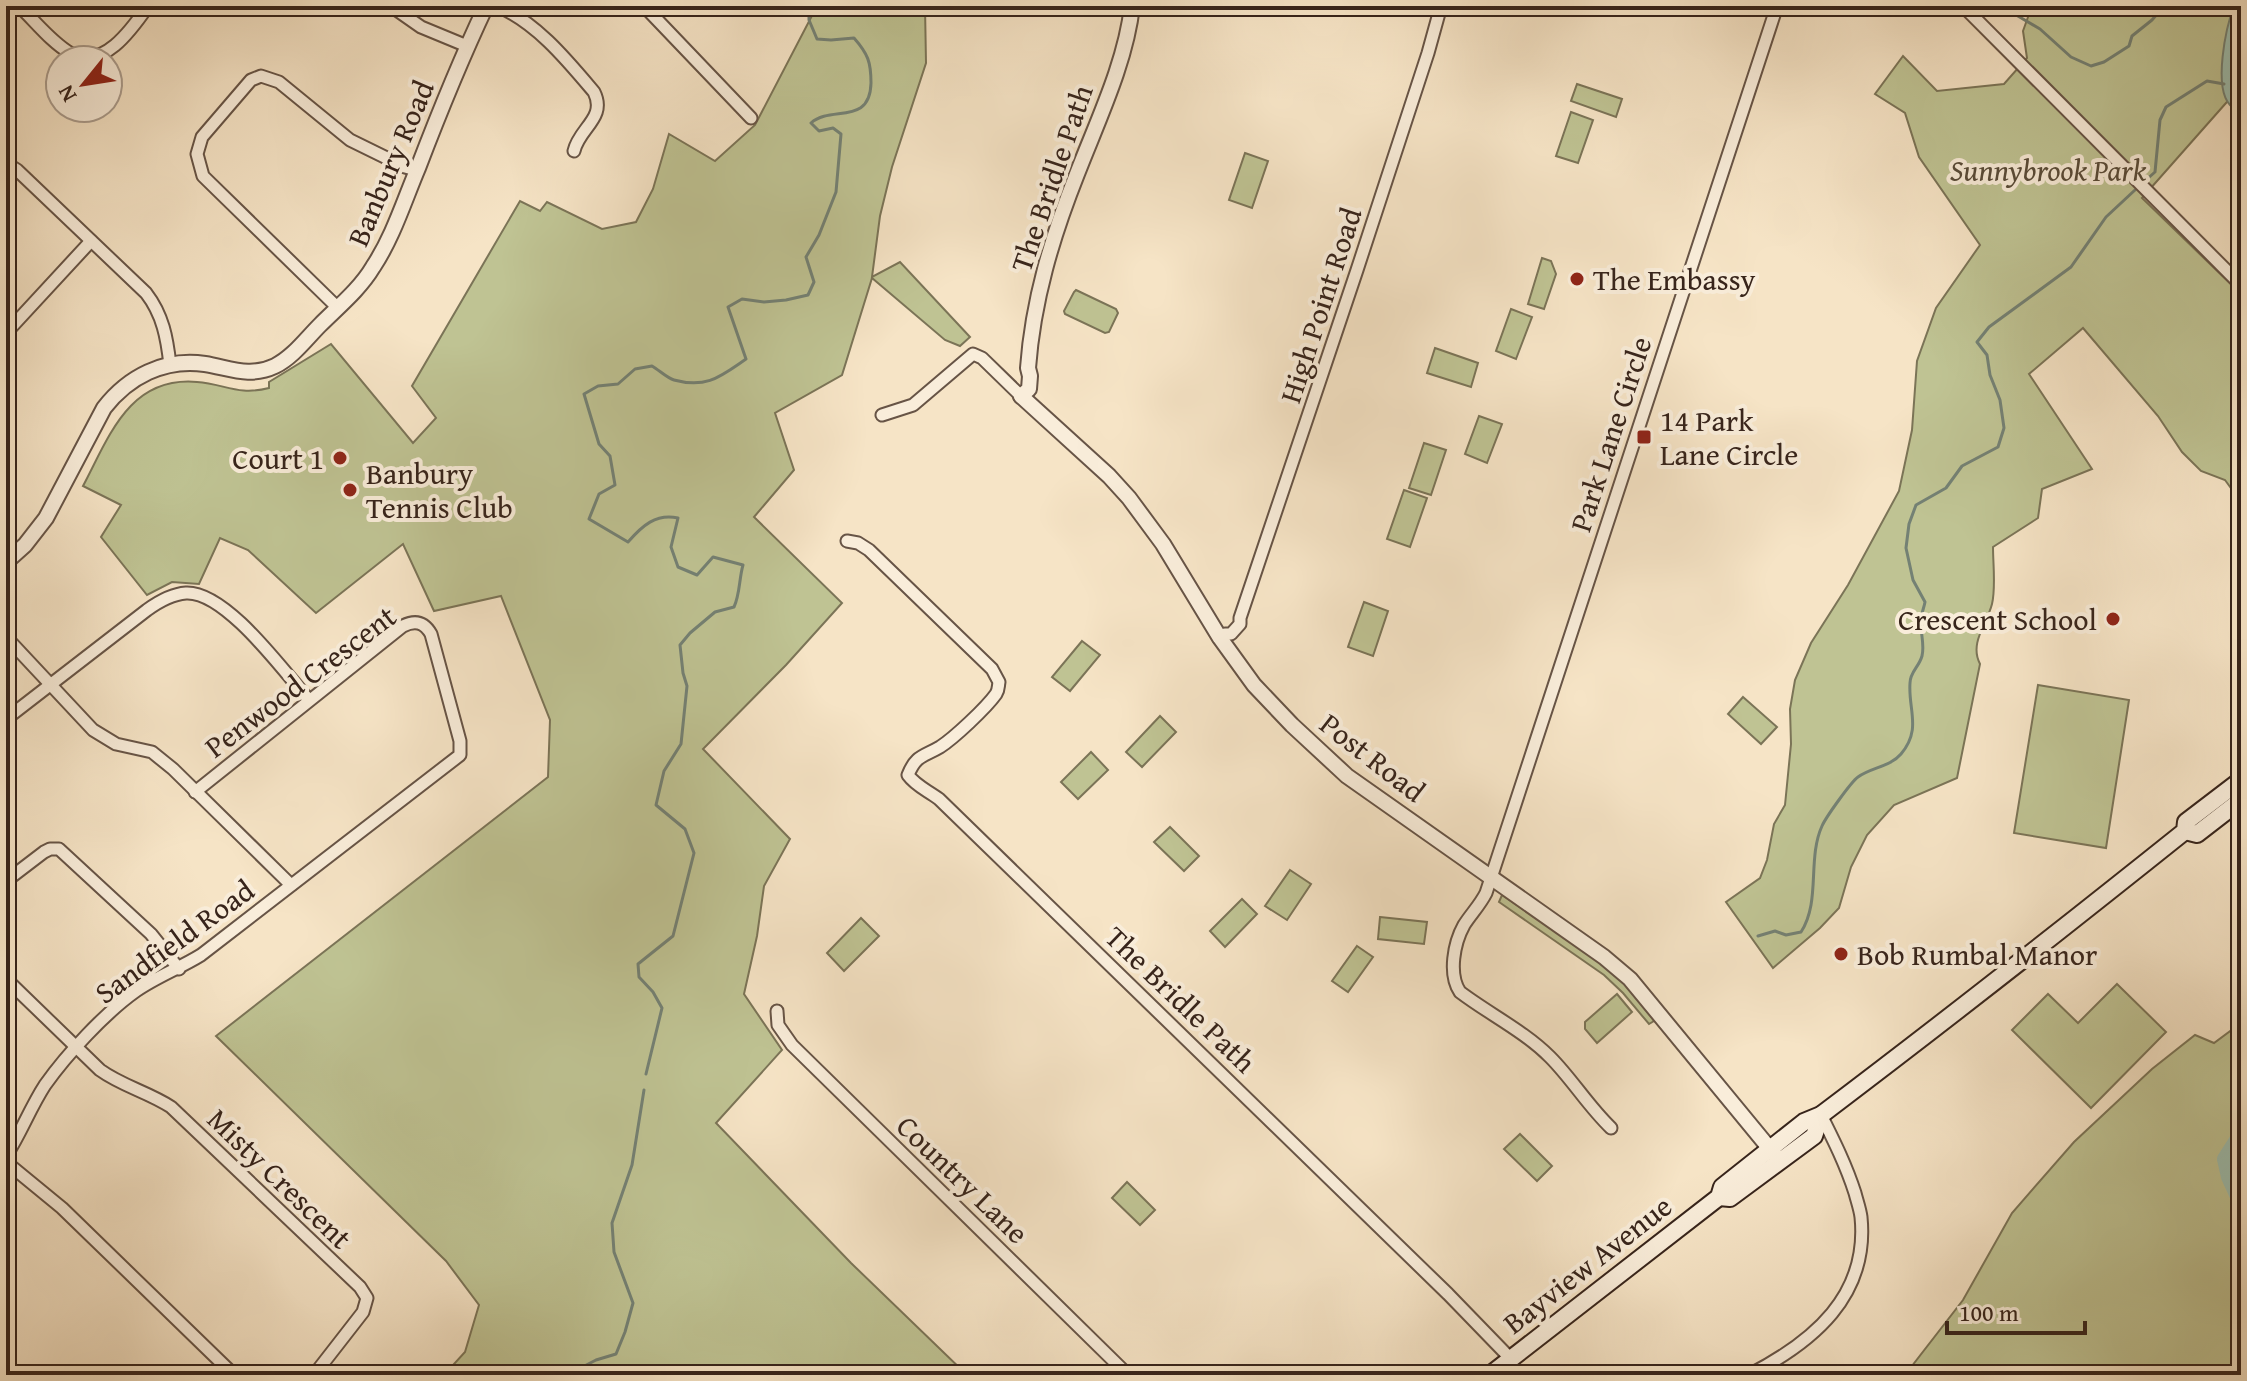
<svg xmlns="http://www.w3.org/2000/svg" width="2247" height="1381" font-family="'Gentium Book Plus',serif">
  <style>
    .green { fill: #bfc393; stroke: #7b7457; stroke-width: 2 }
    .water { fill: #9dbfb0; stroke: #748174; stroke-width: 2 }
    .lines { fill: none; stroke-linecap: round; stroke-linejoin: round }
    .stream { stroke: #748174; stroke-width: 3 }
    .river { stroke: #9dbfb0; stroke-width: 16 }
    .minor-casing { stroke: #675446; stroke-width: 15 }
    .tertiary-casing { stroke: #675446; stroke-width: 18 }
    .secondary-casing { stroke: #37241b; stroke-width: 20 }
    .minor { stroke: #f9edda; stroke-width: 11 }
    .tertiary { stroke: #f9edda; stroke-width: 14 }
    .secondary { stroke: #f9edda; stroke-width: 16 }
    .poi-dot { fill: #8f2418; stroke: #f9edda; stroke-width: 3 }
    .labels { text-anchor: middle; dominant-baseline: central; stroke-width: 8; stroke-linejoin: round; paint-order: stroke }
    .street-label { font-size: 30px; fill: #37241b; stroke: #f9edda }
    .park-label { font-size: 30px; font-style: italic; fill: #594c39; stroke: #f9edda }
    .poi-label { font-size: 30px; fill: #37241b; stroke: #f9edda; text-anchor: start }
  </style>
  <rect width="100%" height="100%" fill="#f6e4c6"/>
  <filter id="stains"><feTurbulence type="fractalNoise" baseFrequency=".0025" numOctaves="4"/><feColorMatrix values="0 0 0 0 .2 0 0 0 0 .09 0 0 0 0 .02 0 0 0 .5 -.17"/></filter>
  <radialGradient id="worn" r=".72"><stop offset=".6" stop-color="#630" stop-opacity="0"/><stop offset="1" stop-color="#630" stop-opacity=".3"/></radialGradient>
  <g class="green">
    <path d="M817 6H925L926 63 892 167 880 216 872 277 900 262 970 337 960 346 945 340 872 278 842 375 775 413 794 470 754 517 842 603 786 665 703 749 790 839 764 886 757 936 744 994 782 1050 716 1123 851 1263 967 1375H444L465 1352 479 1305 446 1261 216 1036 548 777 550 720 501 596 434 611 403 544 316 613 248 550 220 538 199 584 172 582 147 595 101 537 121 505 83 486C109 437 129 376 197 382 225 384 238 396 269 388V382L331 344 413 443 436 418 412 386 520 201 540 211 547 202 602 229 636 222 653 189 669 134 715 161 755 125Z"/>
    <path d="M2032 6H2241V86L2142 198 2241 294V502L2225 480 2201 471 2182 452 2158 416 2083 328 2029 374 2092 469 2042 489 2038 518 1993 547C1993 565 1996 587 1992 604 1987 624 1969 643 1980 664L1957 778 1894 805 1867 835 1851 867 1839 908 1820 928 1773 968 1726 902 1760 878 1767 860 1774 824 1785 805 1791 744 1790 709 1795 680 1811 643 1848 585 1899 491 1912 430 1917 361 1936 308 1980 245 1919 157 1905 113 1875 94 1903 56 1937 91 2004 84 2027 58 2023 31Z"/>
    <polygon points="1577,84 1622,99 1616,117 1571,101"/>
    <polygon points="1571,112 1593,120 1578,163 1556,156"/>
    <polygon points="1245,153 1268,161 1252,208 1229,200"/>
    <polygon points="1542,258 1551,261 1556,274 1544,309 1528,304"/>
    <polygon points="1076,290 1116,309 1118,313 1109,332 1105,333 1065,314 1064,311 1074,292"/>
    <polygon points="1511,309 1532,317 1516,359 1496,351"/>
    <polygon points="1435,348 1478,363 1471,387 1427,373"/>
    <polygon points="1479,416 1502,424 1487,463 1465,454"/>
    <polygon points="1424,443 1446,450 1431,495 1409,488"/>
    <polygon points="1404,490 1427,498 1410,547 1387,539"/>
    <polygon points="1364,602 1388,611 1373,656 1348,647"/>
    <polygon points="1082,641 1100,655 1070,691 1052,677"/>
    <polygon points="2038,685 2129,700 2106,848 2014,833"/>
    <polygon points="1743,697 1777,727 1761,744 1728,714"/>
    <polygon points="1160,716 1176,732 1142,767 1126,752"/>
    <polygon points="1091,752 1108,770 1078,799 1061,782"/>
    <polygon points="1170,827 1199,856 1184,871 1154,842"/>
    <polygon points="1290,870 1311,884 1287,920 1265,906"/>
    <polygon points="1502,895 1610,969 1640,998 1654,1021 1649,1024 1623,993 1604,975 1499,902"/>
    <polygon points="1242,899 1257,914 1225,947 1210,931"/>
    <polygon points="1380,917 1427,922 1424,944 1378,939"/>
    <polygon points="861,918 879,936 844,971 827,953"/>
    <polygon points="1357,946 1373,957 1348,992 1332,981"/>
    <polygon points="2117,984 2166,1032 2091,1108 2012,1030 2048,994 2078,1023"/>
    <polygon points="1617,994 1632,1012 1597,1043 1585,1029 1585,1022"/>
    <polygon points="2241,1023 2241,1375 1905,1375 1963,1300 2012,1213 2074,1142 2152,1069 2195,1035 2214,1043"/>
    <polygon points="1520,1134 1552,1166 1537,1181 1504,1149"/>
    <polygon points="1127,1182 1155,1210 1140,1225 1112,1198"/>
  </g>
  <path class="water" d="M2234 6H2241V54L2237 66V83L2241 92V112C2239 110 2232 107 2230 105 2213 87 2226 27 2234 6Z"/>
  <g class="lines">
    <g class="stream">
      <polyline points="2001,6 2040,29 2071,57 2091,66 2104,62 2129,46 2132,36 2152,20 2164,6"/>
      <polyline points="2146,180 2155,172 2160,120 2166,107 2207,81 2224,84"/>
      <path d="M1758 936 1775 931 1786 935 1801 932C1821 901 1807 859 1822 826 1826 817 1851 782 1858 777 1872 767 1890 767 1901 754 1922 729 1908 710 1910 683 1910 672 1919 667 1922 656 1925 644 1920 633 1921 620 1921 614 1924 608 1925 602L1913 580 1906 548 1909 524 1916 505 1946 488 1962 466 1998 447 2004 428 2000 400 1990 375 1987 355 1977 342 1989 327 2071 267 2106 217 2135 190"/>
      <path d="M646 1074 662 1008 653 992 639 977 638 964 673 936 694 853 685 829 656 805 664 771 681 744 687 686 683 673 680 645 690 633 715 612 734 607C740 594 739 579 743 565L713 557 697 575 678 567 671 547 678 518C656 513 642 526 628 542L589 519 599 494 615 485 610 456 599 444 584 394 598 386 618 384 635 369 652 366C659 370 667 378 674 380 707 389 721 376 746 359L728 307 742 299 764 302 786 300 808 295 814 282 806 257 819 235 836 192 841 134 833 128 819 131 811 123C831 105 870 126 871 83 871 62 868 54 854 38L831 40 817 39 809 20V6"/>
      <polyline points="567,1375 596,1360 616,1354 625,1332 633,1303 614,1252 612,1223 632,1165 644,1090"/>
    </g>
    <polyline class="river" points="2241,1134 2225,1159 2229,1177 2241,1203"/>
    <g class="minor-casing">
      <g id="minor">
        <path d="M19 6C35 21 51 42 70 53 102 72 132 29 148 6"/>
        <polyline points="391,6 421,27 467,46"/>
        <path d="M497 6C536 22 567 60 594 92 607 118 579 128 574 151"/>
        <polyline points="644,6 751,118"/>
        <polyline points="1963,6 2241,285"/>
        <path d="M6 163 17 170 146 293C163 315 167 338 170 365"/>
        <polyline points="338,308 203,176 197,154 202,137 251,80 261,76 279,82 350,140 405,167 416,170"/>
        <polyline points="6,333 91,241"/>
        <polyline points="882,415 913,405 973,354 982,358 1021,396"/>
        <path d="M847 541 858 543 869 550 992 669 999 682C998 687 999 689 996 694 986 708 954 738 940 747 923 757 916 755 908 775 916 786 927 790 939 799L1448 1294 1511 1359"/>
        <polyline points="6,637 93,730 116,744 152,752 173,769 291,885"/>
        <polyline points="1220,638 1225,634 1231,634 1240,624 1240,618 1357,270 1428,53 1441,6"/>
        <path d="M6 719 147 610C158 602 172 594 186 593 226 591 284 672 309 700"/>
        <polyline points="6,881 44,852 50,849 59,849 151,934 179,969"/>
        <path d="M6 979 100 1070C122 1086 148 1092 171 1107L360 1287 367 1298 363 1312 314 1375"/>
        <polyline points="777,1011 778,1025 792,1045 1128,1375"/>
        <path d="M1611 1128C1588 1106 1572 1079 1550 1057 1524 1031 1489 1014 1460 992 1448 974 1454 943 1464 925 1471 914 1480 905 1486 893L1777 6"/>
        <path d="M6 1156C21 1133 30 1108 45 1085 67 1054 105 1013 136 991 156 977 180 968 201 955L460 755V741L431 634C424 622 415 620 403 626L195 792"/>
        <polyline points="6,1162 62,1208 234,1375"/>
        <path d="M1749 1375C1813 1342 1869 1296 1861 1217 1860 1209 1857 1201 1855 1193 1846 1165 1834 1141 1821 1115"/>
      </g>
    </g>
    <g class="tertiary-casing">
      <g id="tertiary">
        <polyline points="1021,396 1109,476 1129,498 1163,544 1220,638 1254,685 1292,725 1347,776 1604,957 1630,979 1775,1155"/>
        <path d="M1021 396 1029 389 1030 376 1028 368C1033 300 1052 237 1077 174 1097 122 1126 62 1132 6"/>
        <path d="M6 562 25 545 46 518 104 408C128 377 164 358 205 364 230 368 250 378 275 366 293 357 306 339 320 325 338 307 360 289 373 267 393 237 404 201 418 168 439 113 461 59 486 6"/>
      </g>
    </g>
    <g class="secondary-casing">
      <g id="secondary">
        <polyline points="2185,831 2197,834 2241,800"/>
        <polyline points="1719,1197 1730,1198 1814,1136 1821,1115"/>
        <path d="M1490 1375 1719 1197 1722 1187 1804 1122 1821 1115C1944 1022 2065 927 2185 831L2186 822 2241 780"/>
      </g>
    </g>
    <use href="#minor" class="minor"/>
    <use href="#tertiary" class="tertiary"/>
    <use href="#secondary" class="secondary"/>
  </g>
  <g class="poi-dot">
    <circle cx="1577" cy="279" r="8"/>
    <rect x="1636" y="429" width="16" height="16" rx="4"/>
    <circle cx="340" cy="458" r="8"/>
    <circle cx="350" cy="490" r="8"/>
    <circle cx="2113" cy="619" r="8"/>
    <circle cx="1841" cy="954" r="8"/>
  </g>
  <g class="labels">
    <g class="street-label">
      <text transform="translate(390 163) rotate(-67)">Banbury Road</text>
      <text transform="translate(1051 178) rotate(-71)">The Bridle Path</text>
      <text transform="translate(1320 305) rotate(-72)">High Point Road</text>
      <text transform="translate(1610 434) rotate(-72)">Park Lane Circle</text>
      <text transform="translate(300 681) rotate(-37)">Penwood Crescent</text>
      <text transform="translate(1373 757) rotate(38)">Post Road</text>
      <text transform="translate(174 941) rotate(-36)">Sandfield Road</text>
      <text transform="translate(1181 999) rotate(44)">The Bridle Path</text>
      <text transform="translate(280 1178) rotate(44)">Misty Crescent</text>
      <text transform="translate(963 1179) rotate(44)">Country Lane</text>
      <text transform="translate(1587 1264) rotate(-38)">Bayview Avenue</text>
    </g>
    <g class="park-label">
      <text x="2048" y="170">Sunnybrook Park</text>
    </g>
    <g class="poi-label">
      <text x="1593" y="279">The Embassy</text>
      <text x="1660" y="420">14 Park<tspan x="1660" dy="34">Lane Circle</tspan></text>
      <text x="324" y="458" text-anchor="end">Court 1</text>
      <text x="366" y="473">Banbury<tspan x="366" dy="34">Tennis Club</tspan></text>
      <text x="2097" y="619" text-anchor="end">Crescent School</text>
      <text x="1857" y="954">Bob Rumbal Manor</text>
    </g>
  </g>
  <rect width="2247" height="1381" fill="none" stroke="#f6e4c6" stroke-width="32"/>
  <rect x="8" y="8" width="2231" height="1365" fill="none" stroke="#37241b" stroke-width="4"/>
  <rect x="16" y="16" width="2215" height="1349" fill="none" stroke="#37241b" stroke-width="2"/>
  <g transform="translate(84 84) rotate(240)"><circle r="38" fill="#f9edda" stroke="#ab9d8e" stroke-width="2"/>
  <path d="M0-6L14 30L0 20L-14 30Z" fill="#8f2418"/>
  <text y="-12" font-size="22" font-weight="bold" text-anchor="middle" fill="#37241b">N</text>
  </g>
  <path d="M1947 1321v12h138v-12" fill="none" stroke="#37241b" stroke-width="4"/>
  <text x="1959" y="1321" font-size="24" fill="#37241b" stroke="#f9edda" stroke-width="6" paint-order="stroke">100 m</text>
  <rect width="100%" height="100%" filter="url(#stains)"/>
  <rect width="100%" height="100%" fill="url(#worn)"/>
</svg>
